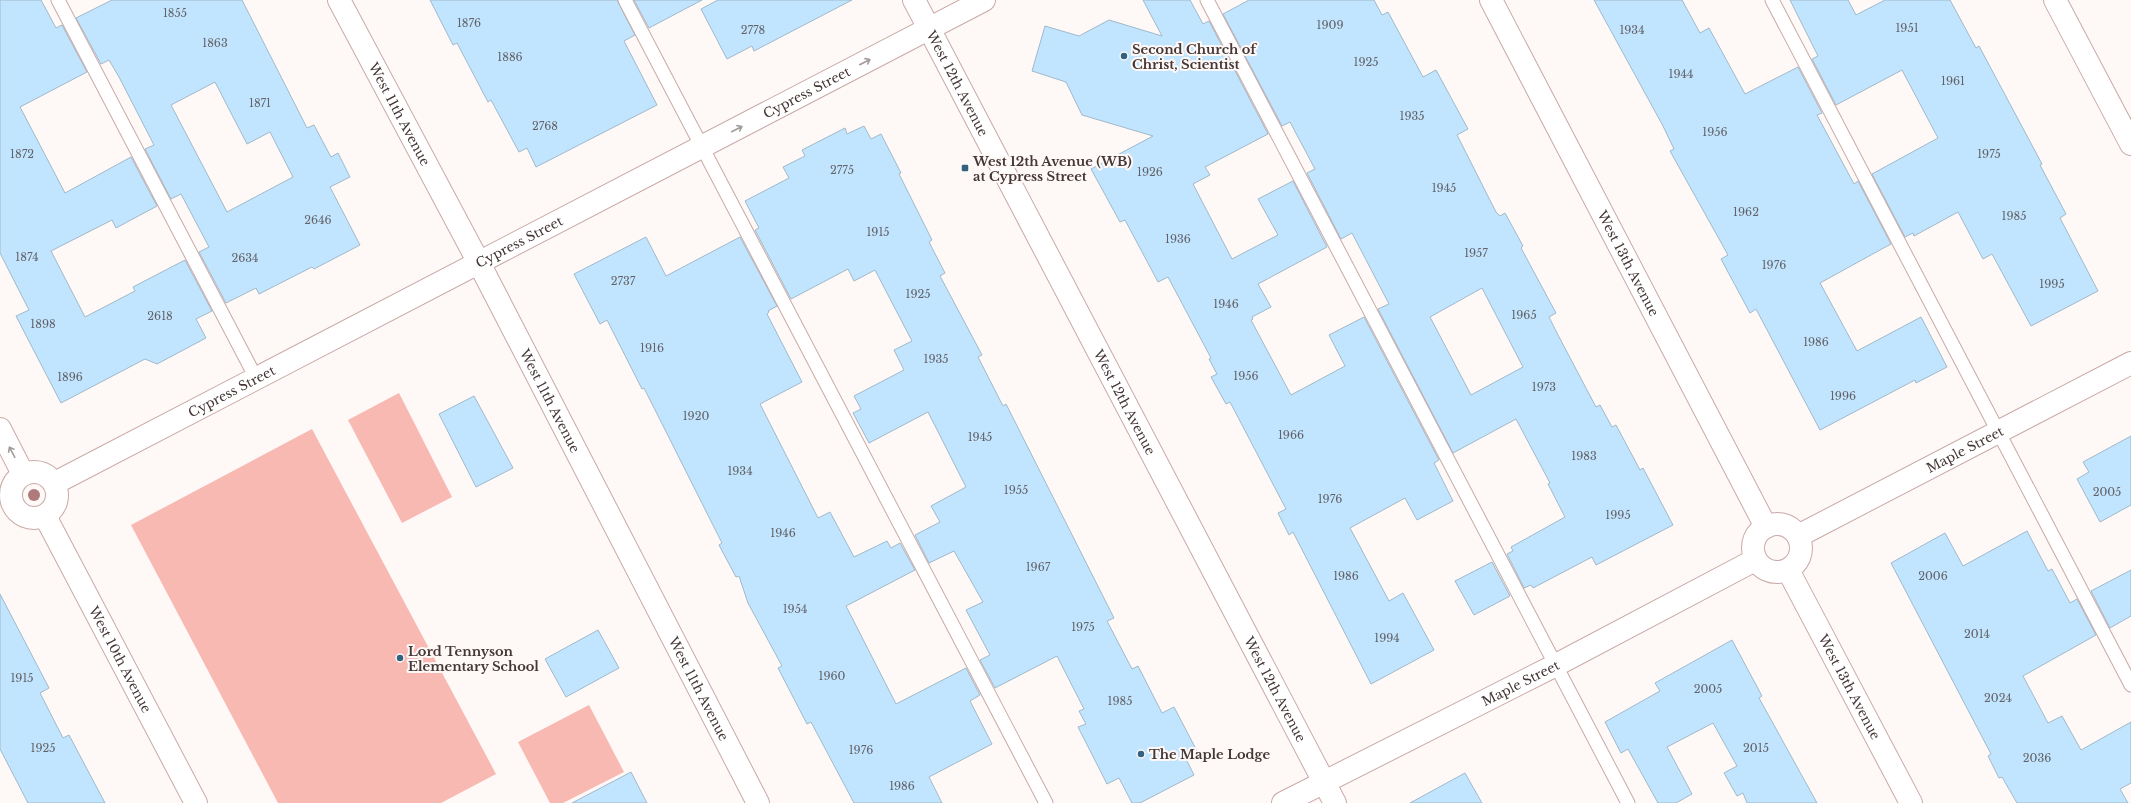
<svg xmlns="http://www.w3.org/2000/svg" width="2131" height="803" font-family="'Libre Baskerville',serif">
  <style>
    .green { fill: #f8b9b3 }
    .building { fill: #c1e5fe; stroke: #a0b9ca; fill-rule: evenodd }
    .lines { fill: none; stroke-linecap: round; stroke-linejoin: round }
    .lane-casing { stroke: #c9aaa7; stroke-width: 15 }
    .street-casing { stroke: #c9aaa7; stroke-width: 24 }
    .secondary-casing { stroke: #c9aaa7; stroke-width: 24 }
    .lane { stroke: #fff; stroke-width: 13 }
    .street { stroke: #fff; stroke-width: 22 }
    .secondary { stroke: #fff; stroke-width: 22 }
    .tree { fill: #af7a7b }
    .oneway { stroke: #a29b9a }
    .poi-dot { fill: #326280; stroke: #fef8f7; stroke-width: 1.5 }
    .labels { text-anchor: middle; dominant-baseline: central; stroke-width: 4; stroke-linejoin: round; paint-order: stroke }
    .number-label { font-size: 11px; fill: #636268 }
    .poi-label { font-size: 13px; font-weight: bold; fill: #443736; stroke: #fef8f7; text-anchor: start }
    .street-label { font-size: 13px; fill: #443736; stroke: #fef8f7 }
  </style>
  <rect width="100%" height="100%" fill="#fef8f7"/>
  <g class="green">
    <polygon points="399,393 452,497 402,523 348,420"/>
    <polygon points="312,429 496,774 441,803 278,803 131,525"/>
    <polygon points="589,705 624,772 563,803 550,803 518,742"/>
  </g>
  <g class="building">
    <polygon points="0,0 41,0 56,28 62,25 87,72 20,107 65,193 131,157 157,206 116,228 112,220 51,251 85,317 135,291 133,287 185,260 212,311 196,319 206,338 157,364 145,359 61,403 16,316 29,310 0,253"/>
    <path d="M112 0H242L307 128 314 125 331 157 338 153 350 177 330 187 360 245 314 269 312 267 259 294 256 288 226 303 199 252 209 247 181 194 171 199 145 149 154 145 119 77 109 60 101 64 76 18ZM215 82 247 144 270 132 293 177 227 212 171 105Z"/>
    <polygon points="430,0 617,0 635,35 624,41 657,105 536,167 527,148 519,152 491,100 488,102 457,43 453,45"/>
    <polygon points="634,0 702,0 649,28"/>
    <polygon points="718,0 852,0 754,51 752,46 727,59 701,9"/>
    <polygon points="1143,0 1190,0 1203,24 1209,21 1268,134 1205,167 1210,175 1193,184 1232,259 1278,235 1258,199 1293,181 1327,247 1258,284 1271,307 1252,317 1253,319 1251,320 1291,395 1345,366 1329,335 1364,317 1439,460 1434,463 1453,501 1417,520 1405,498 1350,528 1389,601 1403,593 1434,650 1371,684 1293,532 1289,535 1278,513 1286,509 1230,402 1226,404 1211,377 1217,374 1209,359 1211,358 1168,277 1158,282 1125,220 1120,222 1091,169 1153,136 1082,115 1066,82 1032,71 1045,26 1079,36 1109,20 1162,36"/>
    <path d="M1249 0H1374L1382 15 1388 12 1423 77 1436 70 1468 129 1457 135 1496 212 1500 216 1505 213 1523 246 1521 248 1556 313 1549 317 1558 335 1596 407 1600 405 1612 427 1616 425 1640 470 1643 468 1673 525 1596 565 1592 557 1533 588 1531 585 1524 588 1507 554 1513 551 1511 547 1565 517 1548 484 1550 483 1516 419 1453 453 1378 309 1389 304 1352 233 1341 239 1307 173 1315 169 1290 122 1282 126 1223 14ZM1482 288 1523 367 1471 395 1430 317Z"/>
    <polygon points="1594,0 1682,0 1700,33 1709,28 1745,94 1798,67 1822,113 1817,115 1854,184 1858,181 1891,244 1820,283 1857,351 1921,317 1947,367 1916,383 1915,380 1820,430 1756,309 1750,313 1721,259 1728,255 1670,151 1674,149 1663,126"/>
    <polygon points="1790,0 1848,0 1856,15 1885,0 1950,0 1976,48 1979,46 2042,164 2040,165 2066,214 2060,218 2098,291 2031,326 1992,254 1983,259 1958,212 1914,236 1913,233 1905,237 1872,174 1938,138 1902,70 1836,105 1812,59 1818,56"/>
    <polygon points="864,126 871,139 881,134 901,173 899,174 932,240 929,242 945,273 940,276 982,355 978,357 1003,406 1006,404 1114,618 1107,621 1132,669 1138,666 1162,713 1174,707 1197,751 1185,757 1194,775 1140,803 1132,803 1119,778 1107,784 1078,727 1086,724 1079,711 1084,709 1057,656 995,688 980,660 990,655 966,610 983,602 954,551 929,563 915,535 940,522 931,506 966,487 928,412 869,443 853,413 861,409 854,396 904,370 894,350 912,341 875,270 854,281 848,269 791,299 755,230 759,228 745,201 789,178 783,167 805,156 802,150 845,128 847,134"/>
    <polygon points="646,237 666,276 740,237 777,306 768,311 769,312 767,314 802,382 760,404 818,518 830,512 854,557 887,541 891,548 900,543 915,570 846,606 896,704 966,668 980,695 970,701 992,744 929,777 942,803 854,803 811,722 807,724 778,668 782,666 748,603 739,576 736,577 719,545 722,543 644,388 642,389 607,320 600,324 574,274"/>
    <polygon points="474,396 513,468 476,487 439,414"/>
    <polygon points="2131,436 2131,505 2100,522 2077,479 2089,472 2083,462"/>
    <polygon points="2027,531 2048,571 2052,569 2070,603 2077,599 2096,635 2023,676 2048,723 2062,716 2081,750 2131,722 2131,783 2120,789 2128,803 2017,803 2002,777 1999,778 1988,756 1991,754 1891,563 1945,533 1963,566"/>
    <polygon points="1492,562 1510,596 1474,615 1455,581"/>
    <polygon points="2131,570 2131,616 2110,628 2091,591"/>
    <polygon points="0,594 49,688 40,693 63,738 69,735 105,803 28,803 0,749"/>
    <polygon points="598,630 619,668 566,697 545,659"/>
    <polygon points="1732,640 1762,696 1759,698 1817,803 1747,803 1743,793 1737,796 1724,773 1737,766 1713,723 1667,747 1692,794 1676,803 1658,803 1628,749 1621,753 1605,722 1660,691 1655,683"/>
    <polygon points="631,772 647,803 572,803"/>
    <polygon points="1465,773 1482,803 1410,803"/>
  </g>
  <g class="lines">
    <g class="lane-casing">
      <g id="lane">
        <polyline points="58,0 256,378"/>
        <polyline points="625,0 1046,803"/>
        <polyline points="1207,0 1628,803"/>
        <polyline points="1772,0 2131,685"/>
      </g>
    </g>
    <g class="street-casing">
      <g id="street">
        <path id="s1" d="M339 0 479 263 758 803"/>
        <path id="s2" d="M1491 0 1766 527"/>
        <polyline points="2055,0 2131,144"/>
        <polyline points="0,429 23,474"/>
        <circle cx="34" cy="495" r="23"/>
        <path id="s3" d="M55 483 984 0"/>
        <path id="s4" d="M45 516 196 803"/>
        <circle cx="1777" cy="548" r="24"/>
        <path id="s5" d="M1798 536 2131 363"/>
        <path id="s6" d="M1788 570 1911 803"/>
        <path id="s7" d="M1283 803 1556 665 1755 560"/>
      </g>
    </g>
    <g class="secondary-casing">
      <g id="secondary">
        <path id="s8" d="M914 0 1335 803"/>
      </g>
    </g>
    <use href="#lane" class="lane"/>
    <use href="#street" class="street"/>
    <use href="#secondary" class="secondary"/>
  </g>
  <circle class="tree" cx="34" cy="495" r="6"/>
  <defs><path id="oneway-shaft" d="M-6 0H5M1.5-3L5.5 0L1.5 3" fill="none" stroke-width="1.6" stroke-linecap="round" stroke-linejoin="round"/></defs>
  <g class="oneway">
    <use href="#oneway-shaft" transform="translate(865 62) rotate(-27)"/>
    <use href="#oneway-shaft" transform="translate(737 129) rotate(-27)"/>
    <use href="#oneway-shaft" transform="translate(12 452) rotate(-118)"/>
  </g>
  <g class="poi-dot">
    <circle cx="1124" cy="56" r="4"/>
    <rect x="961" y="164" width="8" height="8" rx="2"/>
    <circle cx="400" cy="658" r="4"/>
    <circle cx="1141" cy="754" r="4"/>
  </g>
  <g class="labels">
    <g class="number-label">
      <text x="175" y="13">1855</text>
      <text x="469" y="23">1876</text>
      <text x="1330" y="25">1909</text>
      <text x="1907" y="28">1951</text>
      <text x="753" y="30">2778</text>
      <text x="1632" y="30">1934</text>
      <text x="215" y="43">1863</text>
      <text x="510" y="57">1886</text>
      <text x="1366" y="62">1925</text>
      <text x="1681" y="74">1944</text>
      <text x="1953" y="81">1961</text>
      <text x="260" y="103">1871</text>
      <text x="1412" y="116">1935</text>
      <text x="545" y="126">2768</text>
      <text x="1715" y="132">1956</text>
      <text x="22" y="154">1872</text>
      <text x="1989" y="154">1975</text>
      <text x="842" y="170">2775</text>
      <text x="1150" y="172">1926</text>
      <text x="1444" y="188">1945</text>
      <text x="1746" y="212">1962</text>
      <text x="2014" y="216">1985</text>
      <text x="318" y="220">2646</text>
      <text x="878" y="232">1915</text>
      <text x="1178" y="239">1936</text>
      <text x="1476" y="253">1957</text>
      <text x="27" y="257">1874</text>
      <text x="245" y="258">2634</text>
      <text x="1774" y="265">1976</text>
      <text x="623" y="281">2737</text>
      <text x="2052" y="284">1995</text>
      <text x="918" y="294">1925</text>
      <text x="1226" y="304">1946</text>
      <text x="1524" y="315">1965</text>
      <text x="160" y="316">2618</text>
      <text x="43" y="324">1898</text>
      <text x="1816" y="342">1986</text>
      <text x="652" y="348">1916</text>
      <text x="936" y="359">1935</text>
      <text x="1246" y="376">1956</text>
      <text x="70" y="377">1896</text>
      <text x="1544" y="387">1973</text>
      <text x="1843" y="396">1996</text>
      <text x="696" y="416">1920</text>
      <text x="1291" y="435">1966</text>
      <text x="980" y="437">1945</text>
      <text x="1584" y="456">1983</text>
      <text x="740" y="471">1934</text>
      <text x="1016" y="490">1955</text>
      <text x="2107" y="492">2005</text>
      <text x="1330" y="499">1976</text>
      <text x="1618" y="515">1995</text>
      <text x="783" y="533">1946</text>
      <text x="1038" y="567">1967</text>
      <text x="1346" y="576">1986</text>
      <text x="1933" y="576">2006</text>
      <text x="795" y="609">1954</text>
      <text x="1083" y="627">1975</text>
      <text x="1977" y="634">2014</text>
      <text x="1387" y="638">1994</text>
      <text x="832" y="676">1960</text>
      <text x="22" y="678">1915</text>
      <text x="1708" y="689">2005</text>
      <text x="1998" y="698">2024</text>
      <text x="1120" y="701">1985</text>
      <text x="43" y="748">1925</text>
      <text x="1756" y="748">2015</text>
      <text x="861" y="750">1976</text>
      <text x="2037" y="758">2036</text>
      <text x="902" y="786">1986</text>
    </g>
    <g class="poi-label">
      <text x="1132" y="49">Second Church of<tspan x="1132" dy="15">Christ, Scientist</tspan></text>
      <text x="973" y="161">West 12th Avenue (WB)<tspan x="973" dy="15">at Cypress Street</tspan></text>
      <text x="408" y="651">Lord Tennyson<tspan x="408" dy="15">Elementary School</tspan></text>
      <text x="1149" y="754">The Maple Lodge</text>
    </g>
    <g class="street-label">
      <text stroke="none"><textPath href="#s8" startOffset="94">West 12th Avenue</textPath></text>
      <text stroke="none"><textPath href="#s3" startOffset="847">Cypress Street</textPath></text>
      <text stroke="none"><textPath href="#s1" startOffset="129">West 11th Avenue</textPath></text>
      <text stroke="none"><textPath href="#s3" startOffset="523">Cypress Street</textPath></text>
      <text stroke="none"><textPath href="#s2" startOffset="297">West 13th Avenue</textPath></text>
      <text stroke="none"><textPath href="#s3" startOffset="199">Cypress Street</textPath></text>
      <text stroke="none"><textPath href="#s1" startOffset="453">West 11th Avenue</textPath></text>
      <text stroke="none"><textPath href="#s8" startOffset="454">West 12th Avenue</textPath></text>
      <text stroke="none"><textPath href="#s5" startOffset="188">Maple Street</textPath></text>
      <text stroke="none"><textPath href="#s4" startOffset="162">West 10th Avenue</textPath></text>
      <text stroke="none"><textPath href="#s7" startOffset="266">Maple Street</textPath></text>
      <text stroke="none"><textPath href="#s6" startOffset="132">West 13th Avenue</textPath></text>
      <text stroke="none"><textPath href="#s1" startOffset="777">West 11th Avenue</textPath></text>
      <text stroke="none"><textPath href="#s8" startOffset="778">West 12th Avenue</textPath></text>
    </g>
  </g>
</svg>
